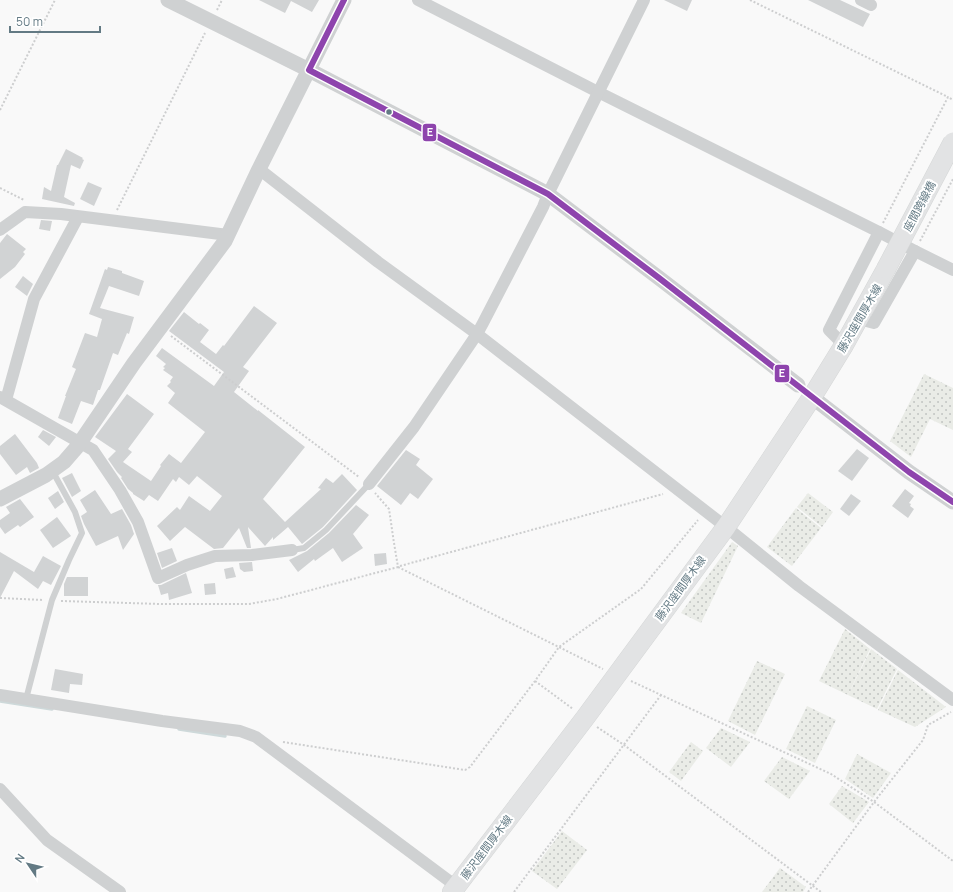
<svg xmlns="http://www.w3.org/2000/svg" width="953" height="892" font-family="Manrope,'Noto Sans JP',sans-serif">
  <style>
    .grass { fill: url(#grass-dots) }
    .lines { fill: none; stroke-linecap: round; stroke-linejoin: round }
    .stream { stroke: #ced9da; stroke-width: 3.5 }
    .building { fill: #d1d3d4 }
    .primary-casing { stroke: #d5d7d7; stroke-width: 20 }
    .path { stroke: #cdcecf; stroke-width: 2; stroke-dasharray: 2 2; stroke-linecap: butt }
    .service { stroke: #cfd1d2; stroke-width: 6 }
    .minor { stroke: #cfd1d2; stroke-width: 12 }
    .tertiary { stroke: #cfd1d2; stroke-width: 15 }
    .primary { stroke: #e2e3e4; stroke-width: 19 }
    .primary-bridge-casing { stroke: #d5d7d7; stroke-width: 20; stroke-linecap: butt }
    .primary-bridge { stroke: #e2e3e4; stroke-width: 19 }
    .bus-1-casing { stroke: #fff; stroke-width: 9 }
    .bus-1 { stroke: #8e44ad; stroke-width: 6 }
    .bus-dot { fill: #637a84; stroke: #fff; stroke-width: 1.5 }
    .labels { text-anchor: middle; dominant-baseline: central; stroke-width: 4; stroke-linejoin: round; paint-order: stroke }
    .street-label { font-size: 11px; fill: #637a84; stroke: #fff }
    .line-badge { stroke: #fff; stroke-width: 1.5 }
    .badge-label { font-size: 11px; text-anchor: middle; font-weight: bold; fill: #fff }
  </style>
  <defs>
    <pattern id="grass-dots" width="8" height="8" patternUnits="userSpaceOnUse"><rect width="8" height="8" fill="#eaece7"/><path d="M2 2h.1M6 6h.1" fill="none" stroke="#c1c4c1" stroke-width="1.8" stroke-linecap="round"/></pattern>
  </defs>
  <rect width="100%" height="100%" fill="#f9f9f9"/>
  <g class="grass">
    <polygon points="924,374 953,388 953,430 930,419 911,457 890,441"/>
    <polygon points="808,493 833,512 822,527 797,507"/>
    <polygon points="796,508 821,528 792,566 767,547"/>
    <polygon points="732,542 738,546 701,623 681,613"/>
    <polygon points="845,629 870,649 848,695 819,681"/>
    <polygon points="871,649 897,669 877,709 848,695"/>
    <polygon points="757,661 785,674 755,735 728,721"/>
    <polygon points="898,670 946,707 915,727 878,710"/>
    <polygon points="807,706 836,720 815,763 786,749"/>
    <polygon points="721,728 750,742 731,767 706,748"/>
    <polygon points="691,742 703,751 681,781 669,772"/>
    <polygon points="857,754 891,773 873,798 845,779"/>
    <polygon points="782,757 810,771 789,799 764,781"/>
    <polygon points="842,786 869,802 853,823 829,804"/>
    <polygon points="562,831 587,850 557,889 532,871"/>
    <polygon points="780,868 806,887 803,892 762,892"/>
  </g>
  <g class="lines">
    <g class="stream">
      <polyline points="0,701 52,709"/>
      <polyline points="179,729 225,736"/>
    </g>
  </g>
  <g class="building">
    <polygon points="259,0 319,0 312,12 291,1 285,13"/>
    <polygon points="664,0 692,0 687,11"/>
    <polygon points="808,0 840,0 870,14 863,27"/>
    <polygon points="66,149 83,158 82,159 84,160 80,169 71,165 64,197 75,203 74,206 42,199 44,187 51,191 57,165 58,165"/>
    <polygon points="88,182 102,188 94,206 80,199"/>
    <polygon points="41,220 52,221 50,231 39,229"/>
    <polygon points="7,234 26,249 23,252 25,254 15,267 0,279 0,243"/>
    <polygon points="108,267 122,271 122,273 144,281 139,296 109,286 100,308 134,317 129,334 127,333 118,355 113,353 100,390 98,390 93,405 81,401 72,424 58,418 66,396 65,396 76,369 72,367 85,333 97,337 102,319 89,314 105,269 107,270"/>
    <polygon points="23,276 33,284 27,296 15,287"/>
    <polygon points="254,306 277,323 243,367 249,371 234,392 258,411 258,410 305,447 263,499 285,522 321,489 318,488 326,478 333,483 342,474 357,490 323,527 302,544 288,527 273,540 273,537 265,546 248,527 251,548 247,548 239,528 223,548 214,549 185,527 170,541 157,526 177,507 180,510 189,496 210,511 222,496 197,476 189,485 179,477 176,482 173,479 158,501 149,495 144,501 133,494 133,493 128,489 121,478 122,477 117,472 108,459 116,451 95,437 127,394 154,414 128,449 132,452 123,462 151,481 161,466 160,465 169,454 181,463 205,432 168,403 175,393 167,386 171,382 170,381 173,377 163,370 165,368 163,367 166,364 156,356 162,348 214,386 224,372 169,331 184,312 199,324 200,323 209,330 200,342 216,354 223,345 224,346"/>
    <polygon points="43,430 56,437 49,446 38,437"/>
    <polygon points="15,434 37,463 39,468 30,473 27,467 16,475 0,454 0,446"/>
    <polygon points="857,449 869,458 852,481 838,471"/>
    <polygon points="406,450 420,459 416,465 433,479 418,499 410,493 401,505 377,486"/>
    <polygon points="72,473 81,491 72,497 62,478"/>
    <polygon points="905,489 914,496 909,503 911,504 910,506 914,509 908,518 892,506"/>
    <polygon points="95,490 111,514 122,509 131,525 134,534 123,550 118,536 96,546 84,524 81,516 87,512 80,500"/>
    <polygon points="58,491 64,502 55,509 48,498"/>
    <polygon points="851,494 861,501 849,516 840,509"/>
    <polygon points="20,499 34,517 20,527 18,525 5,534 0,527 0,520 10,513 6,507"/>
    <polygon points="356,505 369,515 353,534 363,548 342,562 333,548 315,561 314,559 298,572 289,560 307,551 329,533"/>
    <polygon points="57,517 71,536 53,548 40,530"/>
    <polygon points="172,548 177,561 162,568 157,553"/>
    <polygon points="0,552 34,572 43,556 61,566 51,585 43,581 38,589 14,571 0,598"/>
    <polygon points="386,553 387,564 375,566 374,554"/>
    <polygon points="252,562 253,571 244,572 240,569 239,563"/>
    <polygon points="233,567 236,577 226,579 224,569"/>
    <polygon points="186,573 192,593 169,600 168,593 161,595 158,585 161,585"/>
    <polygon points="67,577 88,577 88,596 64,596 64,584"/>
    <polygon points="215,583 216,594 205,595 204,584"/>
    <polygon points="55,669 83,674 82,685 70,684 69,693 51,690"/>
  </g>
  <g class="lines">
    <g class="primary-casing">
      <polyline id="primary" points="452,892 585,718 726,527 812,397 844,345 886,269"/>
    </g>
    <g class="path">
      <polyline points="750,0 948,97"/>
      <polyline points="217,10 222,0"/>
      <polyline points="0,110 55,0"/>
      <polyline points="0,188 24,200"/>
      <polyline points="117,210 205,33"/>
      <polyline points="883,223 948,97 953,100"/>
      <polyline points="920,241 953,179"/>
      <polyline points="171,336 359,477"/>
      <polyline points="400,566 663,494"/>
      <polyline points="398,567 603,669"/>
      <polyline points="0,598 43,600"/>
      <polyline points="61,601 161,604 249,604 277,599 398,567 394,543 389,509 375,493"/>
      <polyline points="535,681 573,709"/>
      <polyline points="631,681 831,774 874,802 953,861"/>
      <polyline points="597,727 624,745 821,892"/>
      <polyline points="283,742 465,770 470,767 535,681 559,647 641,589 698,520"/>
      <polyline points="514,892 661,695"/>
      <polyline points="808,892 874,802 923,740 928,725 951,712"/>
    </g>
    <g class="service">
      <polyline points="292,550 304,548 326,530 369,484"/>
      <polyline points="26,699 52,600 69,560 82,533 75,512 53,472"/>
    </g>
    <g class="minor">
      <polyline points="418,0 598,92 879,232 915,251 953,270"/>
      <polyline points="861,0 871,5"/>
      <polyline points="259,169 378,262 477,334 726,527 799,586 953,700"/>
      <polyline points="0,230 25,212 61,214 228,235"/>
      <polyline points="859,319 874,323 915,251"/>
      <polyline points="844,345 829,330 879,232"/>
      <polyline points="0,397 93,450 120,490 138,522 158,578 187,565 215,556 252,555 292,550"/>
      <polyline points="6,400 34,299 78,217"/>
      <polyline points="369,484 414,427 477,334 483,323 543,207 548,194 644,0"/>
      <polyline points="0,695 162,721 240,731 256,737 456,886"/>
      <polyline points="0,789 47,840 120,892"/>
    </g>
    <g class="tertiary">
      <polyline points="168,0 309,70 548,194 659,278 798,385"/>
      <polyline points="812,397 909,472 953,502"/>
      <polyline points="0,499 46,475 64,462 77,447 134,363 225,241 259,169 344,0"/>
    </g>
    <use href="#primary" class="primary"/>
    <g class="primary-bridge-casing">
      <polyline id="primary-bridge" points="886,269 953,142"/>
    </g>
    <use href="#primary-bridge" class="primary-bridge"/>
    <g class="bus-1-casing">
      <polyline id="bus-1" points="344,0 309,70 548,194 659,278 909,472 953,502"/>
    </g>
    <use href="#bus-1" class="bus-1"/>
  </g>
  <circle class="bus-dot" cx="389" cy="112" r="3.5"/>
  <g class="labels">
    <g class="street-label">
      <text transform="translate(919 206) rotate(-62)">座間跨線橋</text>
      <text transform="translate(859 318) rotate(-60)">藤沢座間厚木線</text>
      <text transform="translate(680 588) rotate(-54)">藤沢座間厚木線</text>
      <text transform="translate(486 847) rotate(-53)">藤沢座間厚木線</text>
    </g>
  </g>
  <g class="line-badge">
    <rect x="422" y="123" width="15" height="19" rx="4" fill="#8e44ad"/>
    <rect x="774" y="364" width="16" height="19" rx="4" fill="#8e44ad"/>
  </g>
  <g class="badge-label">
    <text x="430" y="136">E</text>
    <text x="782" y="377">E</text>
  </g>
  <g transform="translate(28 864) rotate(305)" stroke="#ffffff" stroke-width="3" paint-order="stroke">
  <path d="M0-3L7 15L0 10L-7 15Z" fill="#637a84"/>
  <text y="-6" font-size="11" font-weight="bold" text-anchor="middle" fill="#637a84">N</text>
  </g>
  <path d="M10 26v6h90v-6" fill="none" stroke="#637a84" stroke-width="2"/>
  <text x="16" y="26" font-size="12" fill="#637a84" stroke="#ffffff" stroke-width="3" paint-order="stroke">50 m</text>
</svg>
